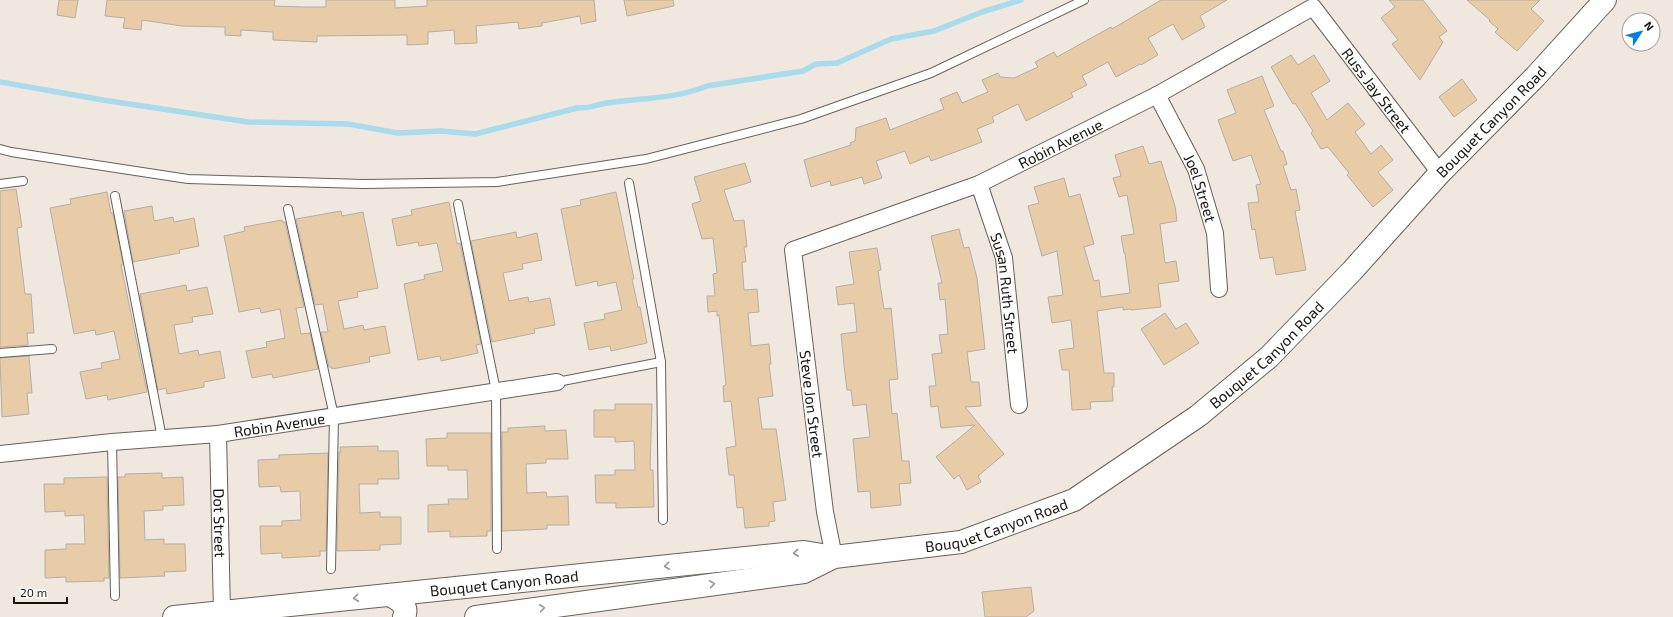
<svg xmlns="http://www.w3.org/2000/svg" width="1673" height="617" font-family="'Exo 2',sans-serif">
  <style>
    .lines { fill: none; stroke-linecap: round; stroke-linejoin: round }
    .stream { stroke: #a8dbec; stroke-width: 5.5 }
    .building { fill: #e8cca8; stroke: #b5aea5 }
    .service-casing { stroke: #68615a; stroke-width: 10 }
    .minor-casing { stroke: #68615a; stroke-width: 18 }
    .secondary-casing { stroke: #68615a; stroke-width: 24 }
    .service { stroke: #fff; stroke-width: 8 }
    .minor { stroke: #fff; stroke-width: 16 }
    .secondary { stroke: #fff; stroke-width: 22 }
    .oneway { stroke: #969594 }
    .labels { text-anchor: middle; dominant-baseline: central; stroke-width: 4; stroke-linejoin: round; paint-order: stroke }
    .street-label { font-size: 15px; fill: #161411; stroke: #fff }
  </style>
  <rect width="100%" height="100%" fill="#f0e8df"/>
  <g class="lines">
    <path class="stream" d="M0 82 103 100 248 122 348 124 398 133 441 131 475 134 577 108C591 109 594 105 607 103 640 98 676 99 707 86L803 71 816 64 837 63 891 39 934 31 982 12 1021 0"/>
  </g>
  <g class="building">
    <polygon points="59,0 78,0 75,18 57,15"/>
    <polygon points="107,0 275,0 274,6 303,7 326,7 326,0 395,0 395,8 427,6 427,0 594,0 596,21 581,24 580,16 542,23 542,26 519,29 518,22 476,26 477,43 455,44 454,30 428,32 428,44 407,45 407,35 317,36 317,42 273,40 273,32 241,30 241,36 225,35 225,27 182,26 142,20 141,30 123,28 125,18 105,16"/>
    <polygon points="624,0 673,0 674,6 627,16"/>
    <polygon points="1161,0 1227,0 1200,16 1205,27 1182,40 1173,24 1148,38 1158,55 1141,65 1140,64 1116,77 1108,62 1082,76 1087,85 1071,93 1073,97 1026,121 1018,104 992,117 994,122 977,129 982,142 931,161 929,156 910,164 905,151 876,161 882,178 864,184 862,177 831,186 830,181 811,187 804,160 851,145 850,143 855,141 856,128 886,118 890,130 944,109 940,99 957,92 962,103 988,92 982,80 998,73 1000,77 1014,78 1038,67 1035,62 1054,52 1057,57 1111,27 1112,29"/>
    <polygon points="1389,0 1423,0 1447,31 1439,37 1443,42 1420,80 1392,44 1398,40 1381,18 1395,7"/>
    <polygon points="1467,0 1540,0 1531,9 1544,21 1517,51 1495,32 1498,29 1489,21 1490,20"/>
    <polygon points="1291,55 1298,65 1314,55 1330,81 1311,93 1327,120 1348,103 1365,124 1355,132 1371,154 1381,145 1393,160 1378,172 1393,190 1373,207 1347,175 1349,173 1328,147 1321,149 1311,133 1313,131 1295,103 1293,104 1271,67"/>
    <polygon points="1262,76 1274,106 1264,110 1281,151 1283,151 1287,164 1283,166 1291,190 1296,189 1300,210 1295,211 1306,270 1276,275 1273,257 1260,259 1255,229 1252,230 1248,203 1259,202 1256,185 1261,184 1251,155 1233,161 1218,120 1236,113 1227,90"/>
    <polygon points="1462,79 1477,100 1454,117 1439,97"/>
    <polygon points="1143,146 1149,164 1161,161 1175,206 1177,221 1160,224 1165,263 1176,261 1179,281 1158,284 1161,307 1131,310 1131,309 1123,310 1123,307 1097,311 1104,373 1114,373 1114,387 1112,387 1113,401 1090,402 1091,409 1072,410 1069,370 1062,370 1059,350 1074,348 1071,320 1052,323 1048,297 1063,295 1057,251 1042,256 1028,206 1039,203 1034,187 1064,178 1069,197 1080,194 1094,244 1084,247 1094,281 1099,280 1101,297 1130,293 1125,253 1124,253 1121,236 1134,234 1127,195 1119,197 1113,178 1121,176 1115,155"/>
    <polygon points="745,163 751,182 724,190 734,221 744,220 747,247 744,247 746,262 742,262 744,290 757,289 759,312 748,313 751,346 769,344 771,364 769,364 773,396 758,398 762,429 776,429 786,500 773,502 775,521 769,522 769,526 745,528 743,507 737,508 734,475 729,475 726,448 736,446 731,401 724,402 723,386 726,385 719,315 717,316 717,311 708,312 707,296 715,296 713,274 717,273 713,238 702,239 692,204 701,201 694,177"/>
    <polygon points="16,189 22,227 17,228 25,294 31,294 34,333 27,333 28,345 0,347 0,191"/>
    <polygon points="107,192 111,213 113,213 123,264 121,265 147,392 108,400 107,395 86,399 80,372 102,368 101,363 120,359 114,331 96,335 95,330 74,334 50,208 71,204 70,199"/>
    <polygon points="616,192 634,279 632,279 638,307 640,307 647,343 611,351 610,346 589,350 584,323 605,319 604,314 622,310 616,282 598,286 597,281 576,286 561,209 581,205 580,200"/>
    <polygon points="449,202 457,244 460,243 481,344 476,345 478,353 441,361 440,356 418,360 404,284 425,279 424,275 443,271 437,243 419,246 418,242 397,246 392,219 412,215 411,210"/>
    <polygon points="152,206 154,221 173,217 174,222 194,218 199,246 179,250 180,253 133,262 124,211"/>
    <polygon points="341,211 342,216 363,212 378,288 357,292 358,297 338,301 344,329 363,325 364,330 385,326 390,353 369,357 370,362 332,369 332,367 329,367 321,332 328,332 323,304 315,305 296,219"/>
    <polygon points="282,220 282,222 285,222 304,307 296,308 301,334 310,333 318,369 273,378 272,374 252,378 246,351 267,347 266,342 285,338 280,309 261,313 260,308 239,312 224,236 245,231 244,227"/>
    <polygon points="959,229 964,248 969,247 977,278 985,349 967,352 971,382 979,382 981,406 965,407 1004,454 978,476 981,482 967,490 959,475 954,479 936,457 975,425 941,428 938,406 931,407 929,386 936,386 932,354 942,353 939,335 948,334 945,299 940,300 938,283 942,283 931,236"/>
    <polygon points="516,232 517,238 537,233 542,260 522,264 523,269 503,273 509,301 528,297 529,302 550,298 555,325 534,329 535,333 492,342 471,241"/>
    <polygon points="877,248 881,270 878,271 884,309 891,308 898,379 889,380 892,414 897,413 902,461 909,461 911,483 899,484 901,505 871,508 870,491 858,492 853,439 870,437 866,404 853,406 851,390 847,390 844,365 841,334 857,332 854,303 838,305 836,287 854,284 849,252"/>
    <polygon points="186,285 187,291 207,287 213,314 192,317 193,322 174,325 179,354 198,350 199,355 220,351 225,378 204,382 204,387 167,394 166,388 158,390 140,294"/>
    <polygon points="1165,313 1176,329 1186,323 1199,343 1164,365 1141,329"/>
    <polygon points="29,356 32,393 27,393 29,414 2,417 0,358"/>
    <polygon points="615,404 652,404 650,470 653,470 654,507 616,508 616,503 596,503 595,475 615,475 615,470 635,470 634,441 615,442 615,437 594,437 594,410 615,410"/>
    <polygon points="545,426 545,431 566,430 568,459 546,459 546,463 526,464 527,493 546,492 547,497 568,496 569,525 547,525 547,529 502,531 502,432 508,432 508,428"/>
    <polygon points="447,433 491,433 491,531 487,531 487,536 450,537 450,531 428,532 428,505 449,504 448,499 468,499 467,470 448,470 448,466 427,466 426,439 447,438"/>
    <polygon points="378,446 378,451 398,451 399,479 378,479 378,484 359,484 360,513 380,512 380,517 401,517 401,544 380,545 380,550 337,551 339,452 341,452 340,447"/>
    <polygon points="328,453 326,551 320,551 320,556 282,558 282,553 261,554 260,526 282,526 282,521 301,520 300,491 281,492 280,486 259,487 258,460 279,459 279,455"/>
    <polygon points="162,473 162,478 183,477 184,505 163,506 163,510 144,511 145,540 164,539 164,544 185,544 186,571 164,572 165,576 120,578 118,477 125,477 125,474"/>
    <polygon points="107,477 109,578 104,578 104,581 66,582 66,577 45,578 45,550 66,549 66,544 85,544 84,515 65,516 65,511 45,512 44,484 64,484 64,478"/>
    <polygon points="1031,587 1034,611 1026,617 985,617 982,592"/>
  </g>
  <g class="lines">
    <g class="service-casing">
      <g id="service">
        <polyline points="0,149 11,152 188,179 364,184 497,182 646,159 801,119 931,73 1084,0"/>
        <polyline points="629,183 661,362 663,520"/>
        <polyline points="0,184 23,181"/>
        <polyline points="115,196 162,438"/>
        <polyline points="458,204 496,391 497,549"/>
        <polyline points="288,209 334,416 331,569"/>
        <polyline points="0,353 52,349"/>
        <polyline points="557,382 661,362"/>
        <polyline points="112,442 115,596"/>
      </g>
    </g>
    <g class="minor-casing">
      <g id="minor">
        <path id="s1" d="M1157 95 1196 169 1215 233 1219 289"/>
        <path id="s2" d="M979 184 1004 258 1019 405"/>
        <path id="s3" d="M218 434 222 612"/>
        <path id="s4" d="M0 454 112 442 218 434 557 382"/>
        <path id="s5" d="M834 557 825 512 793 250 979 184 1157 95 1313 7 1440 173"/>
      </g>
    </g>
    <g class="secondary-casing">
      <g id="secondary">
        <path d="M389 595C398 599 409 605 404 617"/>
        <path id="s6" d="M174 617 804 552 834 557 961 542 1074 500 1198 416 1269 357 1352 271 1440 173 1536 76 1605 0"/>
        <polyline points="476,617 804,572 834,557"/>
      </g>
    </g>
    <use href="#service" class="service"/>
    <use href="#minor" class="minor"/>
    <use href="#secondary" class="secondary"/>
  </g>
  <defs><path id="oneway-chevron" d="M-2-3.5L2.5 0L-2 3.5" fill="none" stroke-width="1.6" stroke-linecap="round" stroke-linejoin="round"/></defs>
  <g class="oneway">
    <use href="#oneway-chevron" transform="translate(796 553) rotate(174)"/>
    <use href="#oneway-chevron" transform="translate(667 566) rotate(174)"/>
    <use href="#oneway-chevron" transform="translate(712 584) rotate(-8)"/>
    <use href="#oneway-chevron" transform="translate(356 598) rotate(174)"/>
    <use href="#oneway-chevron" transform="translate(542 608) rotate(-8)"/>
  </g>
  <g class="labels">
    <g class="street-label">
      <text stroke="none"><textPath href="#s5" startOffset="990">Russ Jay Street</textPath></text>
      <text stroke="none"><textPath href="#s6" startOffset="1478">Bouquet Canyon Road</textPath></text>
      <text stroke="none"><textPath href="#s5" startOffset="598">Robin Avenue</textPath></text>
      <text stroke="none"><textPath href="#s1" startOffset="103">Joel Street</textPath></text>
      <text stroke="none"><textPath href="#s2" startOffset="113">Susan Ruth Street</textPath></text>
      <text stroke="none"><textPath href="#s6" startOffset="1154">Bouquet Canyon Road</textPath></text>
      <text transform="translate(812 404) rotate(83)">Steve Jon Street</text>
      <text stroke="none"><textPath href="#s4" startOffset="281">Robin Avenue</textPath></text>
      <text stroke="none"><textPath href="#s3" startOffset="89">Dot Street</textPath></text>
      <text stroke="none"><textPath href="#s6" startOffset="830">Bouquet Canyon Road</textPath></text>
      <text stroke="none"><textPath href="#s6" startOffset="332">Bouquet Canyon Road</textPath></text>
    </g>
  </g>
  <g transform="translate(1641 32) rotate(54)"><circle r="19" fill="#ffffff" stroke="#a2a1a0"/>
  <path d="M0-3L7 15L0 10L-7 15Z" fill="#047fe5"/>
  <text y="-6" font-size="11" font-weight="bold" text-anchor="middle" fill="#161411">N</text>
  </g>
  <path d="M14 597v6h53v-6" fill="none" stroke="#161411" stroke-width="2"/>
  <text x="20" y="597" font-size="12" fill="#161411" stroke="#ffffff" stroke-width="3" paint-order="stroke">20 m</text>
</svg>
